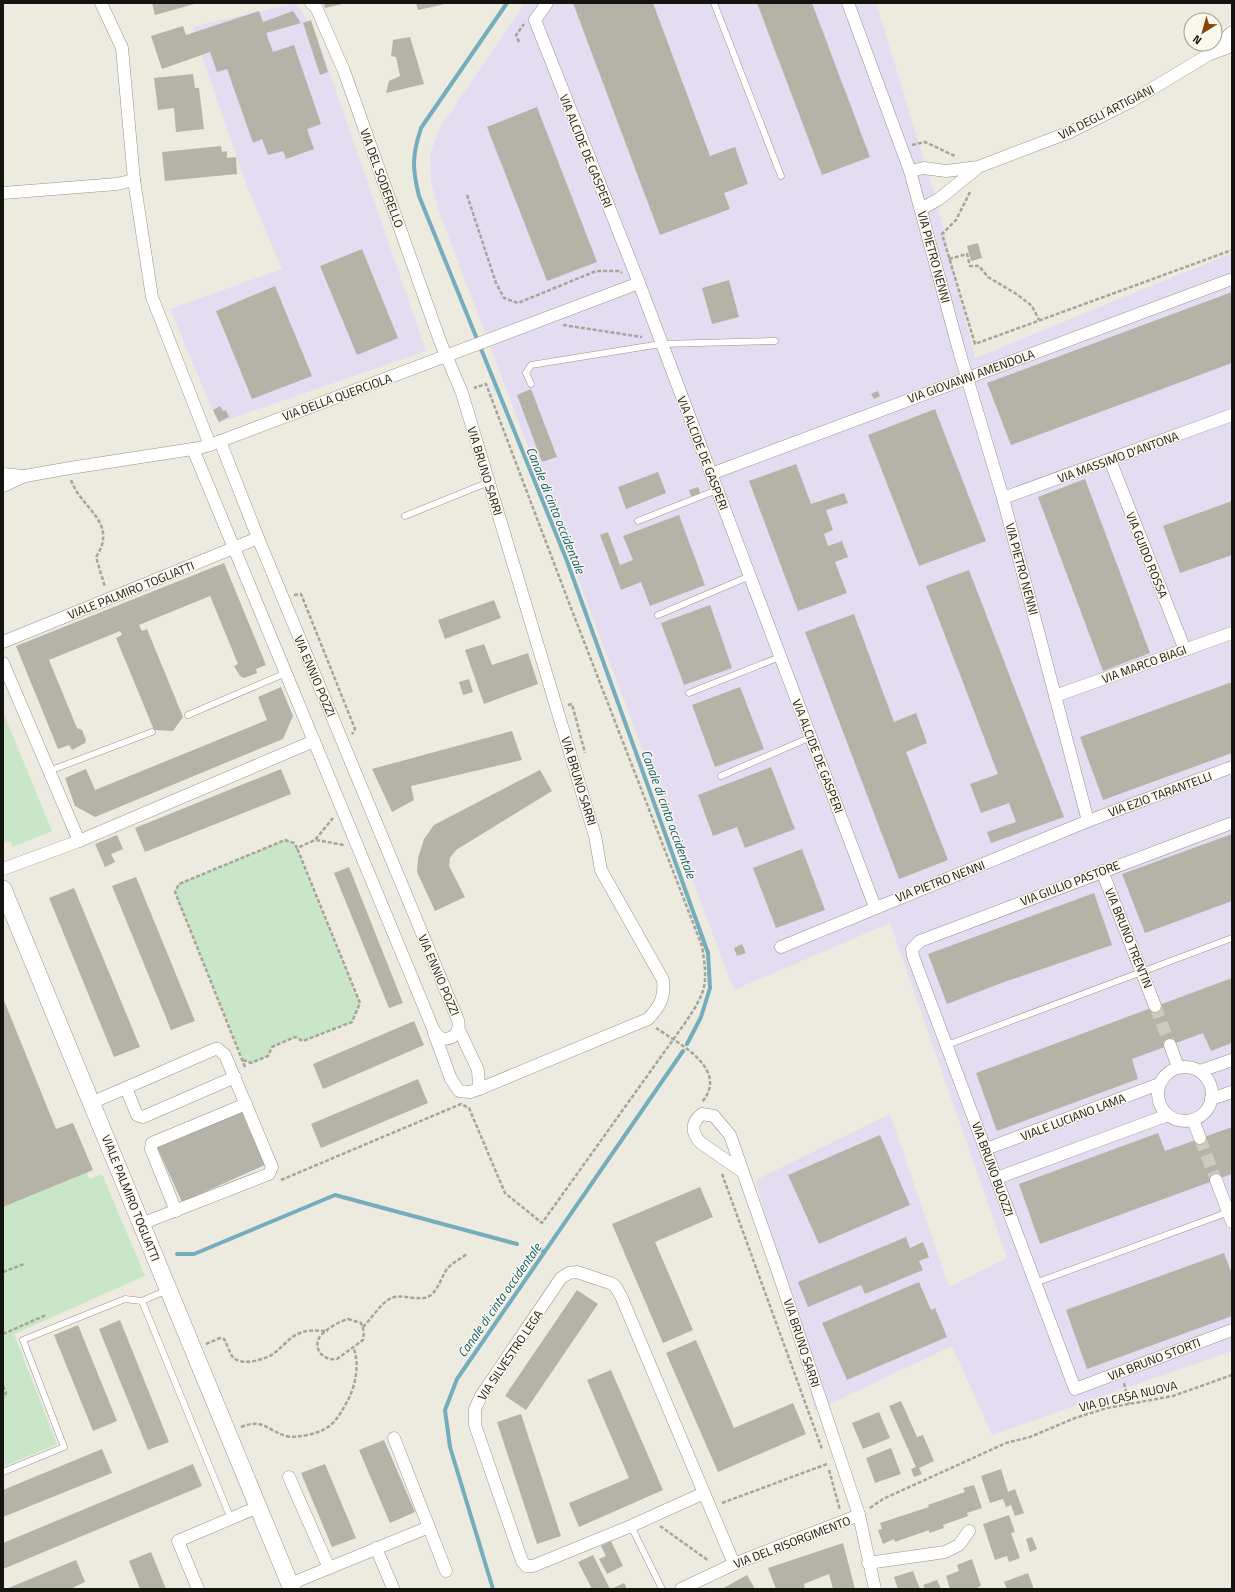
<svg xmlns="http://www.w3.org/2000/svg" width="1235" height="1592" font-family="'Titillium Web',sans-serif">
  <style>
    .industrial { fill: #e4dcf1 }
    .green { fill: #c9e6c9 }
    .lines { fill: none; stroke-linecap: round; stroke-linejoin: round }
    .stream { stroke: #75adbe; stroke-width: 4 }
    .building { fill: #b5b3a8 }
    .street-tunnel { stroke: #cccbc0; stroke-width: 12; stroke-dasharray: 12 6; stroke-linecap: butt }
    .lane-casing { stroke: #969489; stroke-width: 7 }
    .street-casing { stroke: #969489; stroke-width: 13 }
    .secondary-casing { stroke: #969489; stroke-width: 18 }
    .path { stroke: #a6a59b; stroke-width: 2.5; stroke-dasharray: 4 2; stroke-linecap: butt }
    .lane { stroke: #fff; stroke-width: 6 }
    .street { stroke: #fff; stroke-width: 12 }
    .secondary { stroke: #fff; stroke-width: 17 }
    .labels { text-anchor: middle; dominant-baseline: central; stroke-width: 3; stroke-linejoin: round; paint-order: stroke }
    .street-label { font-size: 12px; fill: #13130f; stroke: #faf8ec }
    .water-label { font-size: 13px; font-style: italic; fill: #0f5c6e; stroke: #faf8ec }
  </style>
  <rect width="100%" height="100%" fill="#edebdf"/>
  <g class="industrial">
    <polygon points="296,3 317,36 426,351 218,423 170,309 282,269 246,184 192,27"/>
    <polygon points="525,3 876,3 936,199 975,358 1232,253 1232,1351 992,1435 952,1346 815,1411 756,1180 890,1114 949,1287 1007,1258 890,923 734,990 438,209 431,180 430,155 439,129"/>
  </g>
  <g class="green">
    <polygon points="3,712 52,831 13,847 10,841 3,843"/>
    <polygon points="285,840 294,843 360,1003 352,1022 303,1041 295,1037 272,1047 268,1056 251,1063 243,1059 175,892 179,884"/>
    <polygon points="87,1172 89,1179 102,1174 145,1276 14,1334 57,1444 3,1467 3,1207"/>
  </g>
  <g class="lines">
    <g class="stream">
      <path d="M507 3 421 128C412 156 412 168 419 196L567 561 708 953 710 988 701 1017 687 1044"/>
      <polyline points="532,1248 544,1251"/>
      <polyline points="177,1254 194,1254 335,1195 517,1244"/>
      <polyline points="493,1589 450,1447 445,1410 457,1379 683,1051"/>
    </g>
  </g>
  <g class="building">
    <polygon points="152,3 198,3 155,15"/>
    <polygon points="324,3 342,3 342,4 325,8"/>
    <polygon points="416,3 445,3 445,4 418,10"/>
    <polygon points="573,3 653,3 710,156 735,147 748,184 724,193 730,209 660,235"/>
    <polygon points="757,3 812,3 870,157 822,175"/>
    <polygon points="259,11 263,22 293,11 301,23 266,33 273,52 294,45 321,124 307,129 314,149 286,159 283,151 268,155 262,139 253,143 227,69 217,72 210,52 162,69 151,36 183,26 186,35"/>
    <polygon points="311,20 328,72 320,75 303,23"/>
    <polygon points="410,37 424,84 386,93 389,81 400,76 396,57 391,56 393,40"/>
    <polygon points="193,74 195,88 199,88 204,129 176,132 174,108 158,110 154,78"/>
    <polygon points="537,107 597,262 547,281 487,127"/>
    <polygon points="221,146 222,152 227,151 227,158 236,157 237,174 165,181 162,152"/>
    <polygon points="978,243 982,258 971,261 967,246"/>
    <polygon points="362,249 398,338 357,355 320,266"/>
    <polygon points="729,280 739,317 712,324 702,288"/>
    <polygon points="275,286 312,376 252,399 216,311"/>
    <polygon points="1232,292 1232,363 1011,445 987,383"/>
    <polygon points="531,389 557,457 542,462 517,395"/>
    <polygon points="878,391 880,396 874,399 871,394"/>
    <polygon points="220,406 223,411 226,410 229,417 219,422 213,410"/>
    <polygon points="935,409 986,541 919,566 868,435"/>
    <polygon points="796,464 811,504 844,493 848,503 826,510 833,530 824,534 828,546 842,541 848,557 835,562 847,593 798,611 749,481"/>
    <polygon points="658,472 666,493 626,509 618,487"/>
    <polygon points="1085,479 1150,653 1103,671 1038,497"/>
    <polygon points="698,487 701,496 692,499 689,490"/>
    <polygon points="1232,501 1232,555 1180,573 1163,526"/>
    <polygon points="679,515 705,585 650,606 641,582 621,590 600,535 608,532 620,565 633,560 623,536"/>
    <polygon points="224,563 266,665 256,669 257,673 244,678 240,676 234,666 238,664 210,596 139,625 142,631 147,629 183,717 173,731 154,730 116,638 122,635 120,631 49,660 77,728 82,730 86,740 85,743 72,750 69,745 58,749 16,646"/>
    <polygon points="969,570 1064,817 991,843 987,832 1016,822 1009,803 981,813 970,784 998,774 926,586"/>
    <polygon points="494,600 501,618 445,639 438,620"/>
    <polygon points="710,605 732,668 684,685 661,623"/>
    <polygon points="854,614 894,722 916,713 927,743 906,752 948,860 899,879 805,632"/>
    <polygon points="484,644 492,665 528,653 538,684 484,704 465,650"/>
    <polygon points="469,679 473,692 463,695 459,682"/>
    <polygon points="1232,682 1232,753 1103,800 1080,737"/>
    <polygon points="281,687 293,716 283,739 95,817 75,806 65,778 86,769 95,790 267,720 258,697"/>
    <polygon points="740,687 764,749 715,767 692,705"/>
    <polygon points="512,731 522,760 411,786 414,800 392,812 372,769"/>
    <polygon points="771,767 795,829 745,848 737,827 713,836 698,795"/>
    <polygon points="281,769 291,794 145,852 135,828"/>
    <polygon points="540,770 552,791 456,850 450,858 449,866 465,897 435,911 417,872 418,858 424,839 434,825"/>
    <polygon points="1232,834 1232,901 1145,933 1122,874"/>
    <polygon points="117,835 123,849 111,854 115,862 105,867 95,844"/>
    <polygon points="802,849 825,910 776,928 753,868"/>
    <polygon points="349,867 403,1003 389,1008 334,873"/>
    <polygon points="136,877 195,1021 171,1030 112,886"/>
    <polygon points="74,888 140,1047 114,1057 49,898"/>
    <polygon points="1094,893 1112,945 1004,982 947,1004 928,954"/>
    <polygon points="742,944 746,953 737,956 734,948"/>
    <polygon points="1232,978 1232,1043 1211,1051 1203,1033 1132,1059 1138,1079 997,1131 976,1073"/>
    <polygon points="3,998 56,1129 73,1123 93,1170 3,1207"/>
    <polygon points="414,1021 424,1045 323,1089 313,1064"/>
    <polygon points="418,1079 428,1103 321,1148 311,1124"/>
    <polygon points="241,1110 265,1165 182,1202 157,1147"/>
    <polygon points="1232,1127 1232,1174 1040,1244 1019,1184 1158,1133 1165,1151"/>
    <polygon points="880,1135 910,1205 819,1244 788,1175"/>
    <polygon points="700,1187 713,1217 655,1242 693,1330 663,1343 612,1224"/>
    <polygon points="906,1237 910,1248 923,1242 929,1257 919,1261 923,1270 865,1294 861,1285 808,1307 798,1282"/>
    <polygon points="1224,1253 1232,1274 1232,1316 1087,1369 1066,1310"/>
    <polygon points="919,1282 931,1310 935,1308 947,1337 847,1380 822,1323"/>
    <polygon points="577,1290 598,1304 526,1410 505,1396"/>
    <polygon points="120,1320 169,1442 148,1450 99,1329"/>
    <polygon points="78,1325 117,1421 93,1431 54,1335"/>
    <polygon points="696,1340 734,1428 793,1403 806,1434 718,1472 666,1353"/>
    <polygon points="611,1370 663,1490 579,1527 569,1503 629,1478 587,1380"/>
    <polygon points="901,1401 917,1437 923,1435 934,1461 919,1468 922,1474 914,1477 911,1469 916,1467 889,1406"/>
    <polygon points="879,1412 890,1438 863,1449 852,1423"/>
    <polygon points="521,1414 561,1536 537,1544 497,1422"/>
    <polygon points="384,1440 415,1512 390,1523 359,1450"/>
    <polygon points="891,1448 901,1474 875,1483 866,1458"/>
    <polygon points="102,1449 112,1473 3,1517 3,1490"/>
    <polygon points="193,1464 202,1486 3,1569 3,1543"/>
    <polygon points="325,1464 356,1538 332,1547 301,1473"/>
    <polygon points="1001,1469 1008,1492 1015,1489 1024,1513 1015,1516 1011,1505 1006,1507 1003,1499 990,1503 981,1476"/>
    <polygon points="974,1485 982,1508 967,1513 968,1516 943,1525 944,1528 929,1533 929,1530 895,1542 894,1539 883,1544 878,1530 882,1529 880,1523 929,1507 928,1505 965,1492 963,1488"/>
    <polygon points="1009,1515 1015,1532 1011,1533 1020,1558 1009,1562 1007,1556 995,1560 983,1524"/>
    <polygon points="1032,1537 1037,1549 1030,1552 1026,1539"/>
    <polygon points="611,1541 623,1566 607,1574 599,1559 606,1556 601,1546"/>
    <polygon points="843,1543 855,1589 833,1589 829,1574 804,1584 805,1587 801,1589 776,1589 768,1568"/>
    <polygon points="151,1552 166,1589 140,1589 129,1561"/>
    <polygon points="593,1555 610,1589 592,1589 578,1562"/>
    <polygon points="972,1559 981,1586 974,1589 950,1589 946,1576 959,1571 957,1565"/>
    <polygon points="76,1560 85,1582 70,1589 6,1589"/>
    <polygon points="913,1571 920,1589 898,1589 894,1577"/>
    <polygon points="1028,1573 1034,1589 1007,1589 1004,1582"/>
    <polygon points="747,1575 755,1589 722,1589"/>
    <polygon points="937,1580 941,1589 925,1589 923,1585"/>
    <polygon points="624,1583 627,1589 611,1589"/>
  </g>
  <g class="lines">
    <g class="street-tunnel">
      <polyline points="1155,1006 1170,1045"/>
      <polyline points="1200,1138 1216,1180"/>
    </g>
    <g class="lane-casing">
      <g id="lane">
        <polyline points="714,3 781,176"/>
        <polyline points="531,384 526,373 531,365 661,344 775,341"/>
        <polyline points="405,516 489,482"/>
        <polyline points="638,521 717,490"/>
        <polyline points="658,615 750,576"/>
        <polyline points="689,693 780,657"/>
        <polyline points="188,715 286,673"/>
        <polyline points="49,771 152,732"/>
        <polyline points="721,776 811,737"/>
        <polyline points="947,1045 1232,938"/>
        <polyline points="1035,1283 1229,1212"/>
        <polyline points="167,1290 142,1301 231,1519"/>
        <polyline points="3,1472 64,1447 23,1340 125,1299 142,1301"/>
        <polyline points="631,1526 662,1589"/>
      </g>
    </g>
    <g class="street-casing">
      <g id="street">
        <path d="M311 3 316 7 344 71 440 341 462 393 595 836 601 870 663 980C665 998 660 1006 648 1019L479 1089"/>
        <polyline points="547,3 535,20 639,283 875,907"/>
        <polyline points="848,3 910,171 960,354 1003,498 1088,821"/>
        <polyline points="1212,51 1232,32"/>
        <polyline points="910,171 924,168 946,171 978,167 1070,132 1130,102 1208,55 1232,46"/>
        <polyline points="134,180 152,297 210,445"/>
        <polyline points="3,193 117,184 134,180 122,48 101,3"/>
        <polyline points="921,209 939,199 976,169"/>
        <path d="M193 449 434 1031 440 1038C452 1041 461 1033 458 1020L258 538 220 441"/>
        <polyline points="1110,460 1185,650"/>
        <polyline points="3,474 24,476"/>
        <polyline points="711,474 1232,279"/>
        <polyline points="3,486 25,476 70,468 199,448 210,445 639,283"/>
        <polyline points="1003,498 1232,415"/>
        <polyline points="3,642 258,538"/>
        <polyline points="3,663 79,841"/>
        <polyline points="1055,696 1232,633"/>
        <polyline points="1232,823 920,941 912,949 913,956 1075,1389 1232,1330"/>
        <polyline points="3,869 79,841 314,741"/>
        <polyline points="1102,871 1155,1006"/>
        <polyline points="781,947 1088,821 1232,767"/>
        <polyline points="434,1033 451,1079 459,1091 470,1092 479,1089 478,1070 459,1030"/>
        <polyline points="1170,1045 1178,1067"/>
        <circle cx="1185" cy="1094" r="27"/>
        <polyline points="1200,1071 1232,1060"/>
        <polyline points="126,1088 137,1115 143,1117 235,1077"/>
        <polyline points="1211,1099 1232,1092"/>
        <polyline points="91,1103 215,1049 218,1049 225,1055 272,1167 269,1174 141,1224"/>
        <polyline points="1193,1120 1200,1138"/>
        <polyline points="986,1149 1159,1084"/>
        <path d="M743 1172 701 1143C692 1134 690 1123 702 1114L714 1116 730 1135 778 1272 859 1515 875 1589"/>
        <polyline points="997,1178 1168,1115"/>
        <polyline points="1216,1180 1232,1222"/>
        <polyline points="176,1211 151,1149 152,1143 246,1104"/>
        <polyline points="394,1438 446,1571"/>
        <polyline points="289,1477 329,1568"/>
        <polyline points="704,1493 631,1526 533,1566 526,1566 522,1561 475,1425 475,1409 481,1396 561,1278 569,1273 577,1272 610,1283 615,1286 621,1296 734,1564"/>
        <polyline points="376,1548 393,1588"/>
        <polyline points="868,1563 945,1552 959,1545 969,1531"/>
        <polyline points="290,1584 429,1527"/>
        <polyline points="198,1589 178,1541 258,1507"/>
        <polyline points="681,1589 734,1564 859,1515"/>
      </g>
    </g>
    <g class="secondary-casing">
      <polyline id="secondary" points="3,889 292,1589"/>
    </g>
    <g class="path">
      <polyline points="519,42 516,35 524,24"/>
      <polyline points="912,145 925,142 955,156"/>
      <polyline points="970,192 956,220 942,234 975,344 1232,250"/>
      <polyline points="467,195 496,283 504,298 518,303 596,271 619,271 622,273"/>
      <polyline points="949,259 967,254 970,266 979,266 988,277 1018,295 1032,306 1039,320"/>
      <polyline points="563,325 642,337"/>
      <path d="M71 480C81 509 119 522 96 557L105 587"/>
      <polyline points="294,595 301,594 355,729 352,734"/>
      <polyline points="568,705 572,704 585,753"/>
      <polyline points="316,840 344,845"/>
      <path d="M656 1028C678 1043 730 1069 702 1102"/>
      <polyline points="243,1060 251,1063 268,1056 272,1047 295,1037 303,1041 352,1022 360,1003 297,848"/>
      <polyline points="245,1067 175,892 179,884 285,840 294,843 297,848 315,840 333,818"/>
      <polyline points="722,1174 822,1449"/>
      <path d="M281 1180 461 1104 469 1108 505 1193 542 1223 685 1023C707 990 708 985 702 946L571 608 486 384 474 388"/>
      <polyline points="3,1272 24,1264"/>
      <path d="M348 1319 361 1323 364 1332 363 1340 337 1359C325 1361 313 1351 319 1338 324 1330 340 1321 348 1319Z"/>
      <path d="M363 1327C372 1318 380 1304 391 1298 403 1293 421 1303 431 1295 439 1288 441 1278 447 1269 452 1263 460 1259 467 1254"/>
      <polyline points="3,1334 46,1315"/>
      <path d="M206 1344 220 1338 224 1339C227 1344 229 1351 232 1356 240 1367 264 1360 273 1354 282 1348 289 1337 300 1333 309 1329 318 1331 328 1331"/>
      <polyline points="1124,1383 1129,1404"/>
      <polyline points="3,1386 6,1393 3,1398"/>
      <path d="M241 1427C263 1418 267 1430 286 1436 294 1438 300 1436 308 1435 333 1429 337 1420 349 1398 356 1383 360 1362 353 1347"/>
      <polyline points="829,1470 840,1510"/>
      <polyline points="722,1503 827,1464 827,1462"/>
      <polyline points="870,1508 883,1499 1006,1443 1030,1437 1075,1418 1107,1408 1173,1396 1232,1375"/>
      <polyline points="660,1526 709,1561"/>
    </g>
    <use href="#lane" class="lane"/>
    <use href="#street" class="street"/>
    <use href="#secondary" class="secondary"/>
  </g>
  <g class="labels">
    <g class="street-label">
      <text transform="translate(1106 112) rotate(-27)">VIA DEGLI ARTIGIANI</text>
      <text transform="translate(586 151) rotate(68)">VIA ALCIDE DE GASPERI</text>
      <text transform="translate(382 178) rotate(70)">VIA DEL SODERELLO</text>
      <text transform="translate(934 257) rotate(75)">VIA PIETRO NENNI</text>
      <text transform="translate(971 376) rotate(-20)">VIA GIOVANNI AMENDOLA</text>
      <text transform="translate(337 397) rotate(-20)">VIA DELLA QUERCIOLA</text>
      <text transform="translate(703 453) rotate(69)">VIA ALCIDE DE GASPERI</text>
      <text transform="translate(1118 457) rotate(-20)">VIA MASSIMO D'ANTONA</text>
      <text transform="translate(485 471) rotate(73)">VIA BRUNO SARRI</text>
      <text transform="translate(1147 555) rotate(68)">VIA GUIDO ROSSA</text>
      <text transform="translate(1022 569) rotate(75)">VIA PIETRO NENNI</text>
      <text transform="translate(131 590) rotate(-22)">VIALE PALMIRO TOGLIATTI</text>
      <text transform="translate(1144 664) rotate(-20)">VIA MARCO BIAGI</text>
      <text transform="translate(315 676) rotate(67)">VIA ENNIO POZZI</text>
      <text transform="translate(818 756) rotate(69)">VIA ALCIDE DE GASPERI</text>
      <text transform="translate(579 781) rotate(73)">VIA BRUNO SARRI</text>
      <text transform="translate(1160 794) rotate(-20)">VIA EZIO TARANTELLI</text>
      <text transform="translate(940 881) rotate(-21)">VIA PIETRO NENNI</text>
      <text transform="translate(1070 883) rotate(-21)">VIA GIULIO PASTORE</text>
      <text transform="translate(1129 938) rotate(68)">VIA BRUNO TRENTIN</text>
      <text transform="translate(439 975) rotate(67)">VIA ENNIO POZZI</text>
      <text transform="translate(1073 1117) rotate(-21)">VIALE LUCIANO LAMA</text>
      <text transform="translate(993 1169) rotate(70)">VIA BRUNO BUOZZI</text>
      <text transform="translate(131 1198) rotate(68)">VIALE PALMIRO TOGLIATTI</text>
      <text transform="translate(802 1343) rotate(72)">VIA BRUNO SARRI</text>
      <text transform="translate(510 1355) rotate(-56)">VIA SILVESTRO LEGA</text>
      <text transform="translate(1154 1359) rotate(-21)">VIA BRUNO STORTI</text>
      <text transform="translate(1128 1396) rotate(-13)">VIA DI CASA NUOVA</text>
      <text transform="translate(792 1542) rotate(-21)">VIA DEL RISORGIMENTO</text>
    </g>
    <g class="water-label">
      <text transform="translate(556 510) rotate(68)">Canale di cinta occidentale</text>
      <text transform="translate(669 814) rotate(70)">Canale di cinta occidentale</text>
      <text transform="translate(499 1300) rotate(-55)">Canale di cinta occidentale</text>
    </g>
  </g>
  <rect width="1235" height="1592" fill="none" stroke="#13130f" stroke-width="8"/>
  <g transform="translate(1203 32) rotate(217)"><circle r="19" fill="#faf8ec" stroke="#9e9c94"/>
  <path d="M0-3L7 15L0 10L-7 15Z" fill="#86470c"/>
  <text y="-6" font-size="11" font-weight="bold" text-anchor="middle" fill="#13130f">N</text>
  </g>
</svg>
